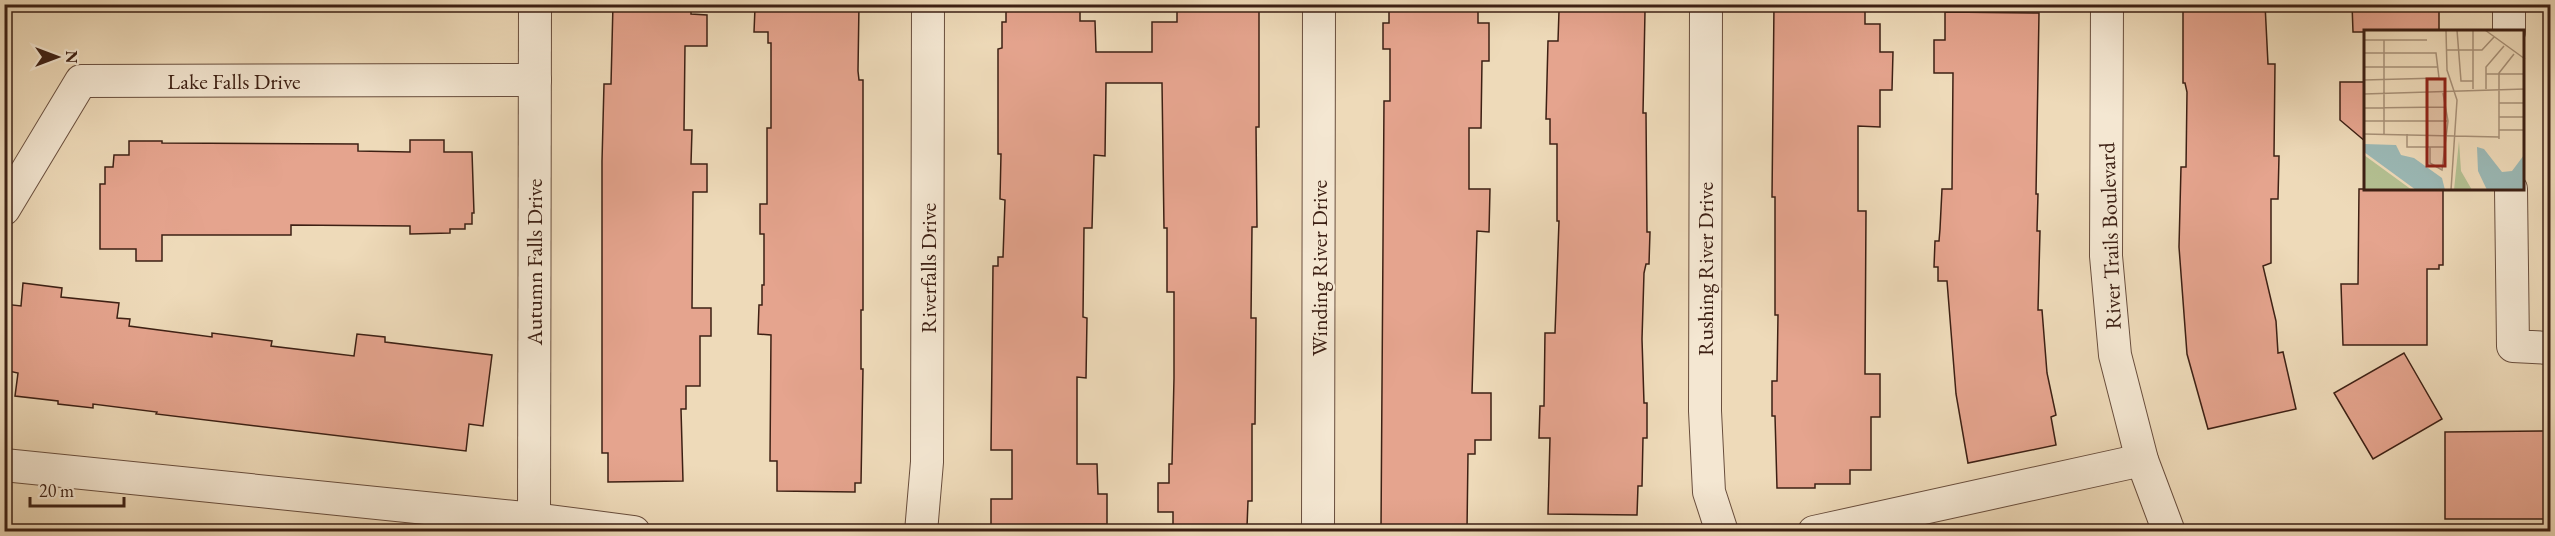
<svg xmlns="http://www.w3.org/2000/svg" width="2555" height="536" font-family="'EB Garamond',serif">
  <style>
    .building { fill: #e5a48e; stroke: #3d2014; stroke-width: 1.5 }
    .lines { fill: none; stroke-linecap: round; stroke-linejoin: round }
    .minor-casing { stroke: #694e3d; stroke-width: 34 }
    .minor { stroke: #f4e7d2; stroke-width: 32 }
    .labels { text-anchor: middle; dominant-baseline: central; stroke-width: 4.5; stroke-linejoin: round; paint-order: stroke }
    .street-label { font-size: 22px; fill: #3d2014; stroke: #f4e7d2 }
    .inset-road { fill: none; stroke: #a79077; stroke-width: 1.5 }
    .view { fill: #8f2418; fill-opacity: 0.15; stroke: #8f2418; stroke-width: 3 }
    .inset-edge { fill: none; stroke: #3d2014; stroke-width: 3 }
  </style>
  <rect width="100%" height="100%" fill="#eedab9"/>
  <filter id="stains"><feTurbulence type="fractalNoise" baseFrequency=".00333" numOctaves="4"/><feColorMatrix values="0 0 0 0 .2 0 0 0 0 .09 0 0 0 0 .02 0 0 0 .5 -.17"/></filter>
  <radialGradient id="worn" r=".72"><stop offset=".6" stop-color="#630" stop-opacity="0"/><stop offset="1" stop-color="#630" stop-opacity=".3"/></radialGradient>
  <g class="building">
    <polygon points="613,4 691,4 691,14 707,15 707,46 685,46 684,130 692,130 691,164 707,164 707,192 693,192 692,308 711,308 711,336 700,336 700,386 686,386 686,409 681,409 683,481 608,482 608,453 602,453 602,161 604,84 611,84"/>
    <polygon points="769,4 859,4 858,71 859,80 863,80 863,310 861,310 861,369 863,369 861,483 855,483 855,492 777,491 777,461 770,461 771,335 758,334 759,305 762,305 762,285 764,285 764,234 760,234 760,204 767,204 767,128 771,128 771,43 768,43 768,32 754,32 755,8 769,8"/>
    <polygon points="1006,4 1080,4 1080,21 1095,21 1096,52 1152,52 1152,22 1177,22 1177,4 1259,4 1259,127 1256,127 1257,227 1252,227 1251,318 1256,318 1255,424 1252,424 1252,501 1248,501 1247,527 1173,527 1173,512 1158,512 1158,483 1169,483 1169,464 1172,464 1174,378 1174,292 1167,292 1167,228 1164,228 1162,83 1106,83 1105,156 1094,155 1092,228 1084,228 1083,317 1087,318 1086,378 1077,377 1077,464 1097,464 1098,494 1107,494 1107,524 991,525 991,499 1012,499 1012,450 991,450 993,266 998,266 998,257 1003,257 1005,200 1000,199 1001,154 998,154 998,49 1002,48 1002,22 1006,22"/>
    <polygon points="1389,4 1478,4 1478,23 1489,23 1489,61 1482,61 1481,128 1469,128 1469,189 1490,189 1489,232 1477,231 1472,393 1491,393 1491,440 1475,440 1475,454 1468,454 1467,530 1381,529 1384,101 1390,101 1390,49 1383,49 1383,23 1389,23"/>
    <polygon points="1774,4 1865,4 1865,24 1880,24 1880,52 1893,52 1892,90 1880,90 1880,127 1858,126 1858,211 1866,211 1865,374 1880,374 1880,417 1871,417 1871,470 1850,470 1850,484 1815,484 1815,488 1777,488 1775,416 1772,416 1772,381 1777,381 1778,315 1775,315 1775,197 1772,197"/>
    <polygon points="2183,4 2265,4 2268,64 2275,64 2274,156 2279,156 2278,199 2271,199 2271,263 2263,266 2276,321 2278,353 2283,352 2296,409 2208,429 2187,354 2179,247 2181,167 2186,167 2187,92 2185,83 2183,83"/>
    <polygon points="2352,4 2439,4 2439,32 2353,32"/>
    <polygon points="1584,8 1645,11 1643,113 1646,113 1647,232 1650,232 1649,264 1646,264 1644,273 1642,339 1644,403 1647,403 1647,438 1643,438 1642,486 1638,486 1637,515 1548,514 1550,438 1539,438 1540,406 1544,406 1545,333 1555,333 1559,221 1557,221 1557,144 1550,144 1550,119 1546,119 1548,41 1558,41 1559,11 1584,11"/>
    <polygon points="1945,12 2039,13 2036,194 2038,194 2037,231 2040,231 2038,310 2042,310 2047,373 2056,415 2051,417 2056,445 1968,463 1956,394 1947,281 1938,281 1938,267 1934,267 1935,241 1939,241 1940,229 1942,189 1952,189 1953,73 1934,73 1934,40 1945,40"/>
    <polygon points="2340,82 2366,82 2366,142 2340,120"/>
    <polygon points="410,140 444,140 444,152 472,152 474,213 472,213 472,224 465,224 465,229 450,229 450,233 410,234 410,226 291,225 291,235 162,235 162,261 136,261 136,249 100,249 100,184 105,184 105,167 113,167 114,155 129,155 129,141 162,141 162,143 358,144 358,151 410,152"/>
    <polygon points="2359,189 2443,189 2443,265 2439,265 2439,269 2427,269 2427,345 2343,345 2341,284 2358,284"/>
    <polygon points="23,283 62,288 61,297 119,303 117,318 130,319 129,326 212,337 212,333 272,341 271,346 354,356 357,334 385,337 385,342 492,355 483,426 469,424 466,451 156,414 157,412 93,404 93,408 58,404 58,401 15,396 18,373 4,370 4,304 21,306"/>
    <polygon points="2404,353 2442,419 2373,459 2334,393"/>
    <polygon points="2550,431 2550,519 2445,519 2445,432"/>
  </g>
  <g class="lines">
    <g class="minor-casing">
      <g id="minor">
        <polyline points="1706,4 1705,411 1709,492 1722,532"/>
        <polyline points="2107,4 2106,256 2115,355 2142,460 2169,532"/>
        <polyline points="2509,32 2509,4"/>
        <polyline points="2511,189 2513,346 2550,348"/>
        <polyline points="4,209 81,81 535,80"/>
        <polyline points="4,465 534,519 634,532"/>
        <polyline points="534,519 535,4"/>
        <polyline points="921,532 927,462 928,4"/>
        <polyline points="1318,532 1319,4"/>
        <polyline points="1814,532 2142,460"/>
      </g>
    </g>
    <use href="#minor" class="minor"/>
  </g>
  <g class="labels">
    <g class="street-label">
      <text x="234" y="81">Lake Falls Drive</text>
      <text transform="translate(2110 236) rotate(-92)">River Trails Boulevard</text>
      <text transform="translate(534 262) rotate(-90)">Autumn Falls Drive</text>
      <text transform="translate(928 268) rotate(-90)">Riverfalls Drive</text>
      <text transform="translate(1319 268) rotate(-90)">Winding River Drive</text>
      <text transform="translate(1705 269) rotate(-90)">Rushing River Drive</text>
    </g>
  </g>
  <g transform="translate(2364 30)">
    <rect width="160" height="160" fill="#eedab9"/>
    <path d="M95 111 97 141 108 160H90ZM0 125 48 160H0Z" fill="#b4c193"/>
    <path d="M0 114 32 115 37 125 50 128 78 148 81 160H52L0 122ZM113 117 120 119 138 142 148 141 160 125V160H123L114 141Z" fill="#9bb9b6"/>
    <path class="inset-road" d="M82 0 83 40 93 70 87 160M93 0 97 51H109M109 0V59M121 0 161 29M0 10H63M20 10V104M82 20H118L130 7M0 23H72L75 48 0 50M0 37H73M122 44H161M122 59V37L140 16M0 64 161 59M135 73H161M0 78 82 77M135 87H161M0 91H84M135 100H161M0 104 135 107M43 104V117H81M135 109V43L150 24M66 117V133L78 140 84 91 79 63"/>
    <path class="view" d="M63 49H81V136H63Z"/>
    <rect width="160" height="160" class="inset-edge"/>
  </g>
  <rect width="2555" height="536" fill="none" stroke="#eedab9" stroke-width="24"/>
  <rect x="6" y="6" width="2543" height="524" fill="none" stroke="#3d2014" stroke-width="3"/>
  <rect x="12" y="12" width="2531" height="512" fill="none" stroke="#3d2014" stroke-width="1.5"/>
  <g transform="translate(57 57) rotate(90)" stroke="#f4e7d2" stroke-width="4.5" paint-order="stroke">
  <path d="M0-4.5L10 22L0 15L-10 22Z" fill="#3d2014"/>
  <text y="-9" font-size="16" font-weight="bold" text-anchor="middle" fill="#3d2014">N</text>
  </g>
  <path d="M30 497v9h94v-9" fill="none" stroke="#3d2014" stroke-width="3"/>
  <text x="39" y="497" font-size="18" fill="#3d2014" stroke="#f4e7d2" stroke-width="4.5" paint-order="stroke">20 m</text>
  <rect width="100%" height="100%" filter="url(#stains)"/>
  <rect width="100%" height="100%" fill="url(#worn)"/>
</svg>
